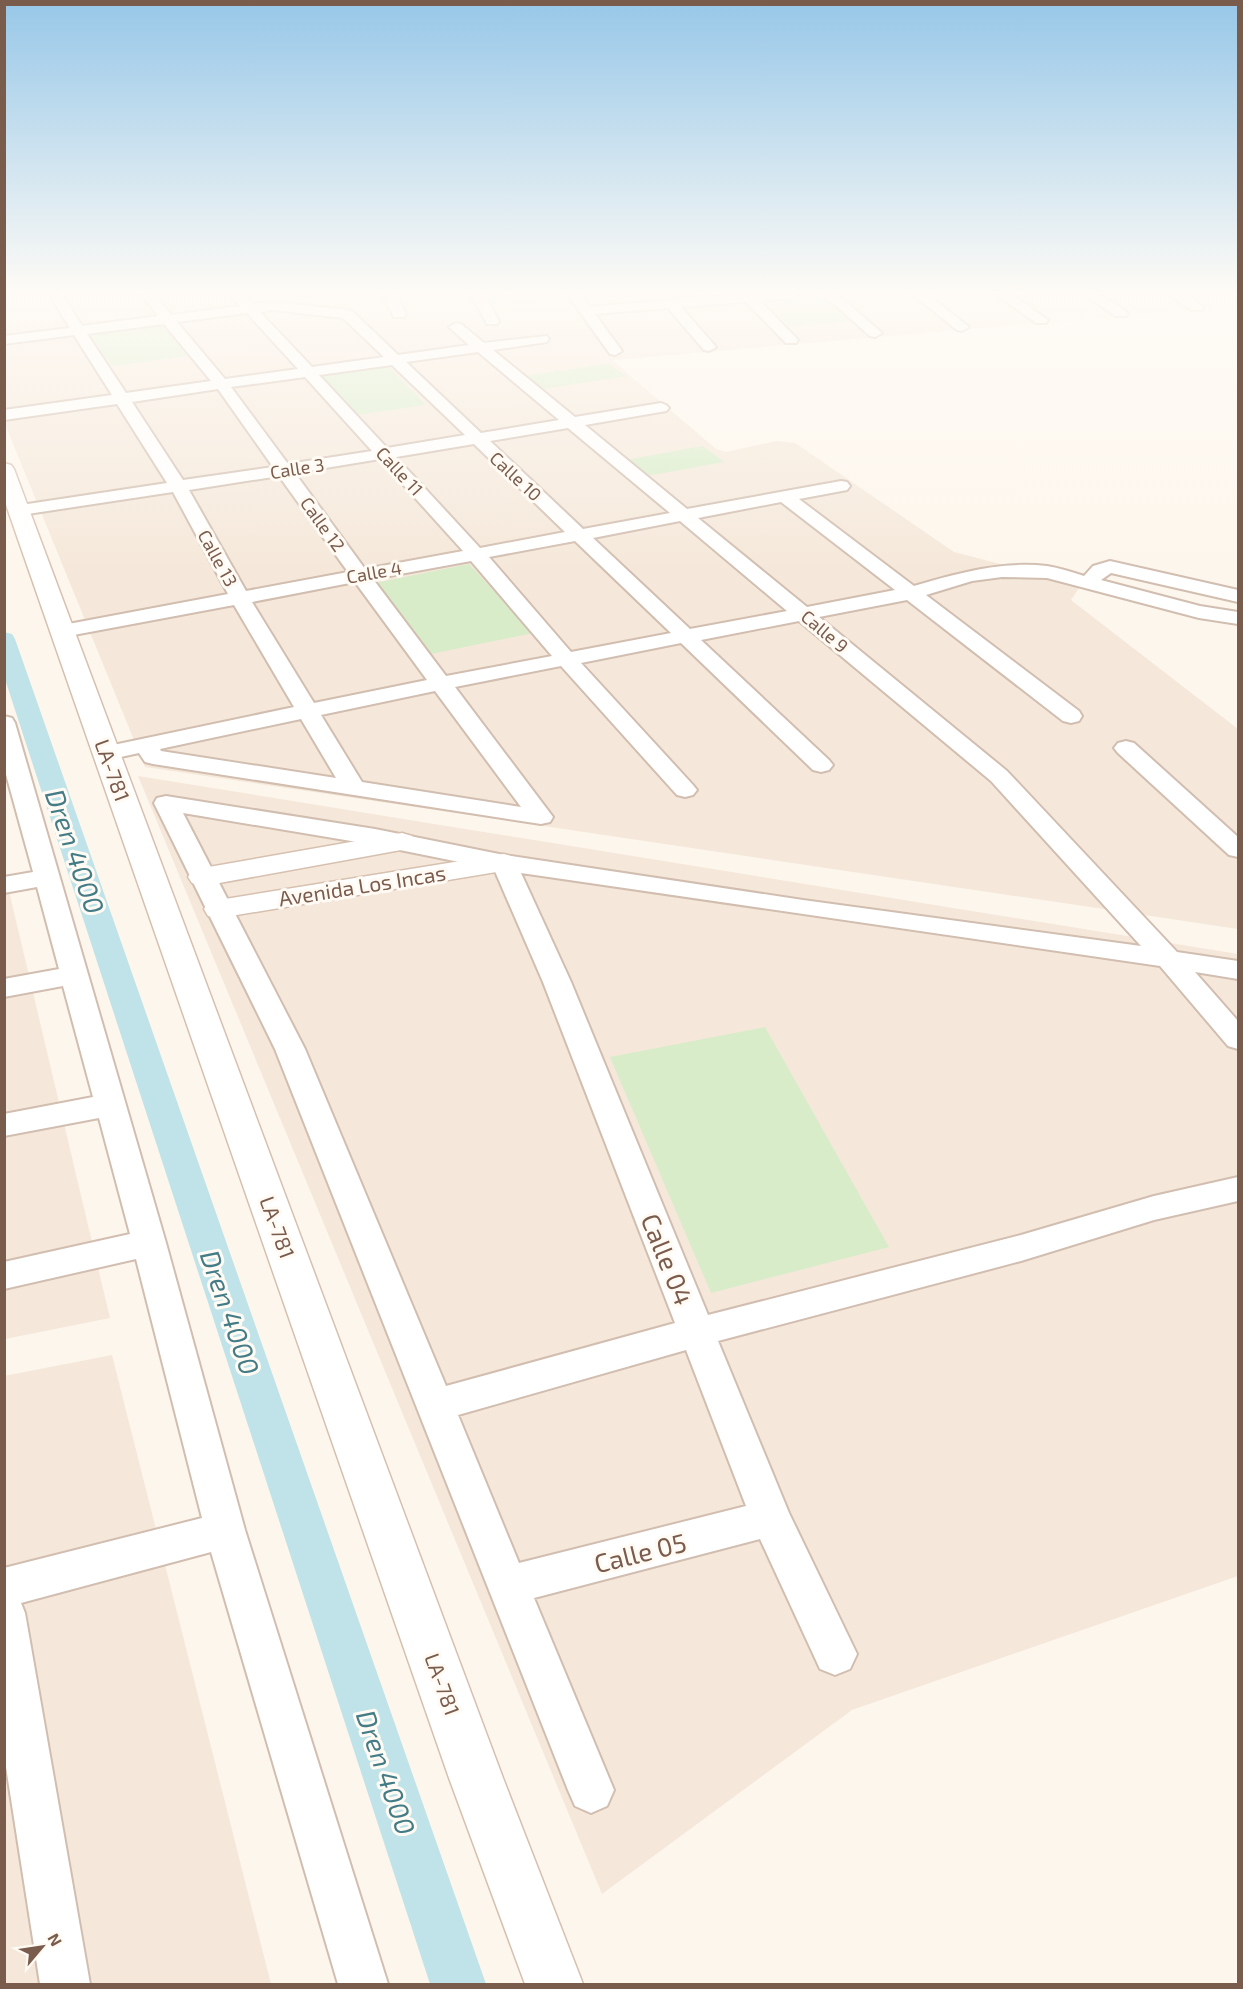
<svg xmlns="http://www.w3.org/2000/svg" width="1243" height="1989" font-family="'Exo 2',sans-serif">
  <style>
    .residential { fill: #f5e8da }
    .green { fill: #d8ecc9 }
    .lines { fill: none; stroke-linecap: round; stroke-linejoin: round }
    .canal { fill: #bfe3e8; fill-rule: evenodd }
    .street-casing { stroke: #d1beb0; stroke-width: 4 }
    .secondary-casing { stroke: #d6c0b0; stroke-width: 3 }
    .street { fill: #fff; fill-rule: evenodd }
    .secondary { fill: #fff; fill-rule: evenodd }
    .labels { text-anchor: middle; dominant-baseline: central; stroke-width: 6; stroke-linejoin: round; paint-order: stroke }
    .far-street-label { font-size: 18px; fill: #7a5c4d; stroke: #fffaf3 }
    .street-label { font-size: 21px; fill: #7a5c4d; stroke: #fffaf3 }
    .near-street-label { font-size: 26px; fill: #7a5c4d; stroke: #fffaf3 }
    .near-water-label { font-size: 27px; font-style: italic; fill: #437c86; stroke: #fffaf3 }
  </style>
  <rect width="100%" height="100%" fill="#fdf6ec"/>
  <g class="residential">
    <polygon points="4,294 1238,294 1238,306 612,360 716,449 726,452 777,441 795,443 954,552 1081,585 1071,600 1238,729 1238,929 145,767 5,424"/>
    <polygon points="138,776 1238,954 1238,1576 852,1710 602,1894"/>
    <polygon points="4,870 110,1318 5,1339 4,1339"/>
    <polygon points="112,1355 271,1984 5,1984 4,1376"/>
  </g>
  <g class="green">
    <polygon points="485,294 565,294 570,301 492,306"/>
    <polygon points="822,295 854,321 789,327 760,299"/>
    <polygon points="161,324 187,356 112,366 86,333"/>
    <polygon points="608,364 626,376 542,389 524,376"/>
    <polygon points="388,366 426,405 356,415 320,375"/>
    <polygon points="703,446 724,462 647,476 626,460"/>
    <polygon points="469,564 533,633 431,654 375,583"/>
    <polygon points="765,1027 889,1247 711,1293 610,1057"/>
  </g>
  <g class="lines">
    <polygon class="canal" points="4,632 12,634 15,639 486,1984 430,1984 4,676"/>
    <g class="street-casing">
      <g id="street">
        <path d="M49 294H62L82 326 158 316 141 294H154L171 315 240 306 233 298 239 294 245 295 253 304 272 302 347 310 352 311 398 355 469 345 449 327 456 323 461 324 484 343 547 336 549 339 547 342 493 350 575 417 661 403 666 405 669 408 666 411 585 425 687 509 841 481 847 482 850 486 847 490 799 499 914 586C958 573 1001 561 1047 566 1059 568 1072 572 1084 576L1093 566 1110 561 1238 590V602L1111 573 1101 580 1200 606 1238 612V624L1199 618 1047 578 1002 577 972 581 926 595 1079 711 1082 716 1079 721 1071 723 1063 721 907 600 819 617 1007 771 1177 952 1238 961V979L1195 972 1238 1021V1049L1228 1046 1160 966 521 873 571 982 708 1315 1021 1235 1154 1196 1238 1177V1201L1154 1220 1021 1261 718 1341 789 1513 857 1654 850 1669 835 1675 820 1669 760 1539 534 1598 614 1790 607 1806 591 1813 575 1806 568 1790 275 1049 154 803 157 798 166 796 375 829 504 855 803 900 1141 946 991 781 799 621 701 640 829 760 833 765 829 770 821 772 813 770 681 643 581 663 693 785 697 790 693 795 685 797 677 795 561 666 455 687 553 817 550 822 541 824 153 764 145 762 139 753 107 760 99 758 95 753 99 748 294 707 234 605 63 637 56 635 53 631 56 627 63 625 228 594 173 492 21 515 15 514 12 510 15 506 21 505 167 483 117 404 4 420V410L112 395 74 335 4 344V336L70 328ZM272 310 343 318 384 357 312 367 260 312ZM247 313 298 369 225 379 177 322ZM164 324 211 381 126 393 87 334ZM478 352 559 420 481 433 406 362ZM392 365 465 435 387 448 319 375ZM305 377 372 451 288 464 231 387ZM218 389 273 467 183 480 132 402ZM568 428 670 513 583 529 490 441ZM474 444 565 532 480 548 396 457ZM380 459 463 551 365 569 295 473ZM279 476 348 572 246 591 189 490ZM781 502 895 590 807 607 698 518ZM680 521 787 611 690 629 593 538ZM575 541 671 633 571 652 489 557ZM471 561 552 656 446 676 373 579ZM355 582 427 680 314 703 252 602ZM435 691 521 807 362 782 321 715ZM301 719 336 778 161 751 160 749ZM183 813 375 845 494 869 543 982 675 1323 446 1386 305 1049ZM686 1350 746 1506 519 1563 458 1415Z"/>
        <polygon points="383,294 396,294 406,314 404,317 394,317"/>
        <polygon points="471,294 484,294 499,321 497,324 487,324"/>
        <polygon points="567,294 580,294 589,307 740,294 799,294 793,298 760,301 798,340 796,343 786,343 746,302 681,307 716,347 709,351 704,350 668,308 595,314 622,351 615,355 610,354"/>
        <polygon points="823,294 837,294 882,333 875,337 870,336"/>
        <polygon points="912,294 927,294 969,327 962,331 957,330"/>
        <polygon points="996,294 1011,294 1048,320 1046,323 1036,323"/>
        <polygon points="1083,294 1099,294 1128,313 1126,316 1116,316"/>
        <polygon points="1167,294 1183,294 1204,307 1202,310 1192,310"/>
        <polygon points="4,716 12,718 15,723 166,1243 245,1530 388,1984 338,1984 211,1552 21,1603 25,1613 90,1984 40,1984 4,1754 4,1568 202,1518 136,1259 4,1289 4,1262 130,1234 99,1118 4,1136 4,1114 93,1097 63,986 4,997 4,979 59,969 37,887 4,893 4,877 33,872 4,767"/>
        <polygon points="1126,741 1134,743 1238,837 1238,857 1229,855 1118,753 1114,748 1118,743"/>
      </g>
    </g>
    <g class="secondary-casing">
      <g id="secondary">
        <polygon points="4,463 11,465 14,469 503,1778 583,1984 525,1984 449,1778 4,499"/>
        <polygon points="402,833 412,836 417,842 412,848 203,886 192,883 188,877 192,871 203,868"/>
        <polygon points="504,854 514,857 519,863 514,869 219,918 208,916 204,909 208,902 219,900"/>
      </g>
    </g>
    <use href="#street" class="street"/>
    <use href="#secondary" class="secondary"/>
  </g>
  <linearGradient id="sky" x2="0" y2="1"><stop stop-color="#97c7e8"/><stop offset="0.51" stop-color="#fefbf6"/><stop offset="1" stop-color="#fefbf6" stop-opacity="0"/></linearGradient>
  <rect width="1243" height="573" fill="url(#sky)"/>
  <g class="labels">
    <g class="far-street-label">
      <text transform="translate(297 468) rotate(-9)">Calle 3</text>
      <text transform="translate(400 471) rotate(47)">Calle 11</text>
      <text transform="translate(516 476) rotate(43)">Calle 10</text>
      <text transform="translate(323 524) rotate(54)">Calle 12</text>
      <text transform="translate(218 558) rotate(61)">Calle 13</text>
      <text transform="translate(374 572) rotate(-10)">Calle 4</text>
      <text transform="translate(825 631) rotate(40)">Calle 9</text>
    </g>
    <g class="street-label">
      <text transform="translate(113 770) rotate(70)">LA-781</text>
      <text transform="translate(362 885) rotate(-9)">Avenida Los Incas</text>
      <text transform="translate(278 1227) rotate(70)">LA-781</text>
      <text transform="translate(443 1684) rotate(70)">LA-781</text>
    </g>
    <g class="near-street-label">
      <text transform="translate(668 1259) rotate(68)">Calle 04</text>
      <text transform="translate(640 1552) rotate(-14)">Calle 05</text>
    </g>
    <g class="near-water-label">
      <text transform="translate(76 851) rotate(71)">Dren 4000</text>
      <text transform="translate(231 1312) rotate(71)">Dren 4000</text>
      <text transform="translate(387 1772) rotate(71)">Dren 4000</text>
    </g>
  </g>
  <rect width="1243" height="1989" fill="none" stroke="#7a5c4d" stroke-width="12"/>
  <g transform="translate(42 1947) rotate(61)" stroke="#fffaf3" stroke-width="4.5" paint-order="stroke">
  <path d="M0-4.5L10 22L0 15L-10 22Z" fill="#7a5c4d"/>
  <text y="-9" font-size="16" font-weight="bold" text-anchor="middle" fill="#7a5c4d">N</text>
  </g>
</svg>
